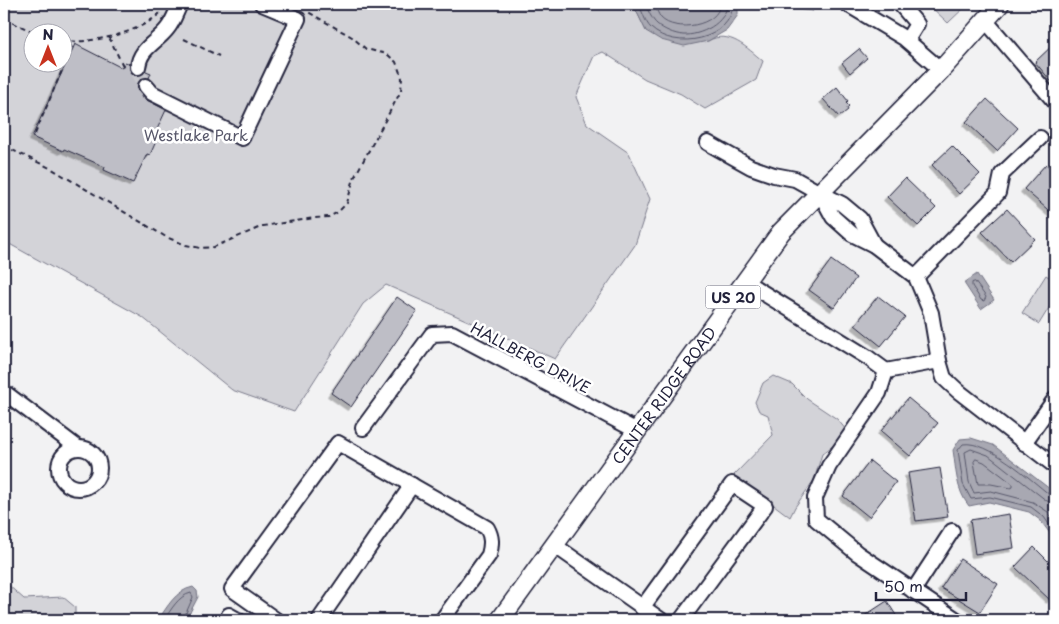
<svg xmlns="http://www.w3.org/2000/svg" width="1059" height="624" font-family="'Playpen Sans',sans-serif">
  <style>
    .green { fill: #d3d3d8; stroke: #7a7a8a; fill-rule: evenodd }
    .water { fill: #a8a8b2; stroke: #727282 }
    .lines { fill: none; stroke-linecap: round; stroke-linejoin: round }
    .shore { stroke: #58586b; stroke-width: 1 }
    .building { fill: #bebec6; stroke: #22223b; filter: url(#shadow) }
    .minor-tunnel { stroke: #c8c8ce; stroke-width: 14; stroke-dasharray: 14 7; stroke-linecap: butt }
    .minor-casing { stroke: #22223b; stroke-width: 18 }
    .major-casing { stroke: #22223b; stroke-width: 21 }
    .path { stroke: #22223b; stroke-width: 2; stroke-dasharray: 5 4; stroke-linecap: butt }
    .minor { stroke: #fff; stroke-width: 14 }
    .major { stroke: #fff; stroke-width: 18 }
    .labels { text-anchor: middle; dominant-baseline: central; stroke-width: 5; stroke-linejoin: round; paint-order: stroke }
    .shield { fill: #fff; stroke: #646476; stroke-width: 1 }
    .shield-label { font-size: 14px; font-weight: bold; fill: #22223b }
    .park-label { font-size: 15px; fill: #57576a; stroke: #fff }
    .street-label { font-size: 15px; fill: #22223b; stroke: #fff }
  </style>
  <defs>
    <filter id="shadow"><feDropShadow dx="-3.5" dy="3.5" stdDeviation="0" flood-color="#0004"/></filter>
  </defs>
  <rect width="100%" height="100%" fill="#f2f2f3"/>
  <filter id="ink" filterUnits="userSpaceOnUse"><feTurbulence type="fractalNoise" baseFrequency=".02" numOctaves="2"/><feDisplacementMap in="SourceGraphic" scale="10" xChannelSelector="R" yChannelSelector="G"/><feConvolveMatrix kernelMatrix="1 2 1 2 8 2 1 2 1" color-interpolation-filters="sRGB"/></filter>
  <g filter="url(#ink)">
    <g class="green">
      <path d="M4 4H633L646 31 708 41C729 29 747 48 763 61L756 80 705 109 681 94 645 79 603 52 594 56 576 97 587 124 629 153 650 199 635 245 555 359 386 285 363 304 294 412 232 390 142 317 4 241ZM32 32H62V62H32Z"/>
      <polygon points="752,4 808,4 813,11"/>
      <polygon points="928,4 968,4 948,23"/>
      <polygon points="1046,275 1055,281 1055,298 1039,324 1022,313"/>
      <polygon points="773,376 792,384 807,399 837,419 847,431 839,441 822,454 814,480 795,507 790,517 734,475 773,435 768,415 759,411 755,402 763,383"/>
      <polygon points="5,569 7,584 24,599 63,597 75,607 75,620 4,620"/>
    </g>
    <g class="water">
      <polygon points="633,4 738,4 738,15 727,30 708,41 684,46 661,40 646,31"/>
      <polygon points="977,274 994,300 981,309 964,283"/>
      <path d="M971 438 993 445 1055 493V540L1040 520 1029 512 989 502 969 506C956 490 956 469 953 450L960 439Z"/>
      <path d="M193 587 197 591 198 597 186 620H158C168 606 175 591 193 587Z"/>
    </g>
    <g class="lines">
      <g class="shore">
        <path d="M639 4C642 11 645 22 651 28 675 51 732 40 733 4"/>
        <path d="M645 4C648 10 652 20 657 24 664 30 674 34 683 35 700 36 727 23 727 4"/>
        <path d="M654 4C656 8 658 14 661 18 675 33 719 26 720 4"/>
        <polygon points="975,282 986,297 984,301 981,300 972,286 972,283"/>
        <polygon points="976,459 984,462 1013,484 1013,487 1011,488 991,484 978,484 974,462"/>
        <path d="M1055 496 1050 495C1031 480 988 440 963 444L958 450 963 484 971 499 990 497 1031 507 1044 517 1055 533"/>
        <polyline points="1055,503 1047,501 988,455 971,449 965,452 969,482 974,493 991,491 1033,502 1048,512 1055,522"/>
        <path d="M164 620C171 610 178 596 191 593L193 597 183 620"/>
      </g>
    </g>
    <g class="building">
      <polygon points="1055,43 1055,86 1035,62"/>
      <polygon points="75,44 122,68 125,62 130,64 130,70 136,75 141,75 146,71 151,73 149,78 144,78 138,83 138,88 142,94 141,97 166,110 153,138 157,139 150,155 147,154 133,183 104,170 105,167 64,149 63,151 32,137"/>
      <polygon points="859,49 867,58 850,73 842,63"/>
      <polygon points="837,87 848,101 846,103 849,106 847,108 848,110 839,117 823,99"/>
      <polygon points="987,99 1018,128 997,151 966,122"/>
      <polygon points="952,146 980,174 959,194 932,165"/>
      <polygon points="1046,164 1055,172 1055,216 1024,189"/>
      <polygon points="905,178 936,208 918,226 887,197"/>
      <polygon points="1007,209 1035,239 1011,262 982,232"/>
      <polygon points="831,260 856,278 834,308 809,290"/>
      <polygon points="878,296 905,317 881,346 855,325"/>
      <polygon points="397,297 417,311 351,407 331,393"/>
      <polygon points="908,398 938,423 910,456 881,431"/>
      <polygon points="870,461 896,482 869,517 843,496"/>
      <polygon points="940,468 948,517 916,521 908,473"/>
      <polygon points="1009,514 1014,548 975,554 970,520"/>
      <polygon points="1034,547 1055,568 1055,594 1050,600 1015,567"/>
      <polygon points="960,559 998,584 980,612 941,588"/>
      <polygon points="887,601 899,620 858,620"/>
    </g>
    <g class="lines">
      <polyline class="minor-tunnel" points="138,67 139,74 146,86"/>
      <g class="minor-casing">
        <g id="minor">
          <polyline points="847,4 904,38 941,70"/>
          <polyline points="900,4 917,24 907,40"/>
          <polyline points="985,20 1055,102"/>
          <path d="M138 67C140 48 156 43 167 29 173 22 176 12 180 4"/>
          <polyline points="146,86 152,93 242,138 298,19 262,4"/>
          <polyline points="708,143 751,167 774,175 795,179 820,193 842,204 860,219 874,245"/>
          <polyline points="820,193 833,217 852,234 874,245 916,277 931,313 939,361 944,378 958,391 1055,466"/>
          <polyline points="916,277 998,193 1002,174 1040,138"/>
          <polyline points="744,281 867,357 886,371 879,393 829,466 815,498 816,519 857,553 957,620"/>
          <polyline points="886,371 939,361"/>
          <polyline points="4,392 78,448"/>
          <polyline points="363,428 432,334 452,333 637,431"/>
          <polyline points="1024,443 1055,399"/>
          <circle cx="79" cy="468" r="20"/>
          <polyline points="554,545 661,620"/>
          <polyline points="913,591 952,531"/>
          <polyline points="642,608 732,484 765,506 681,620"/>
          <polyline points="229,615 238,620"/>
          <path d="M276 620 232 589 338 443 487 528C492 537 492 544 489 555L442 620"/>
          <polyline points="319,620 412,485"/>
        </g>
      </g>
      <g class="major-casing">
        <g id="major">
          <path id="s1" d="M500 620 781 232 941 70 1000 4"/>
        </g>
      </g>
      <g class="path">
        <polyline points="4,19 34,32"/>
        <polyline points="109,37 124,68"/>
        <polyline points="184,39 219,56"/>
        <path d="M62 41C91 44 141 33 161 12"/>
        <polyline points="35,134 74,42"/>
        <polyline points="4,146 52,169 166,237 186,245 201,248 214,247 263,226 315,218 329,217 338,212 347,203 354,178 401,91 402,78 396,62 387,54 366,49 352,37 308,12"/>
      </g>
      <use href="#minor" class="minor"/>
      <use href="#major" class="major"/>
    </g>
  </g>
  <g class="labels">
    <rect class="shield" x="705.5" y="285.5" width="55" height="23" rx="4"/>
    <g class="shield-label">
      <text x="733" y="297">US 20</text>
    </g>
    <g class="park-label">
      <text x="196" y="134">Westlake Park</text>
    </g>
    <g class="street-label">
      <text transform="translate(531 357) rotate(28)">HALLBERG DRIVE</text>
      <text stroke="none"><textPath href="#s1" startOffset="278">CENTER RIDGE ROAD</textPath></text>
    </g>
  </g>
  <rect width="1059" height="624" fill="none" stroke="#fff" stroke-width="20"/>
  <rect x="10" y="10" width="1039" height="604" fill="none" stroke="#22223b" stroke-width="2" filter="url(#ink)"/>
  <g transform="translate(48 48)"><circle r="24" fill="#ffffff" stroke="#a7a7b1"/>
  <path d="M0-4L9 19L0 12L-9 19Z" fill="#c8321e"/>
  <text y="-8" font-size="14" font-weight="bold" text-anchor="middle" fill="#22223b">N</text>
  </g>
  <path d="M876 592v8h90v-8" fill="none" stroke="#22223b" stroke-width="2.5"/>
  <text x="884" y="592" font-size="15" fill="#22223b" stroke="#ffffff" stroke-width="4" paint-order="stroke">50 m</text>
</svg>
